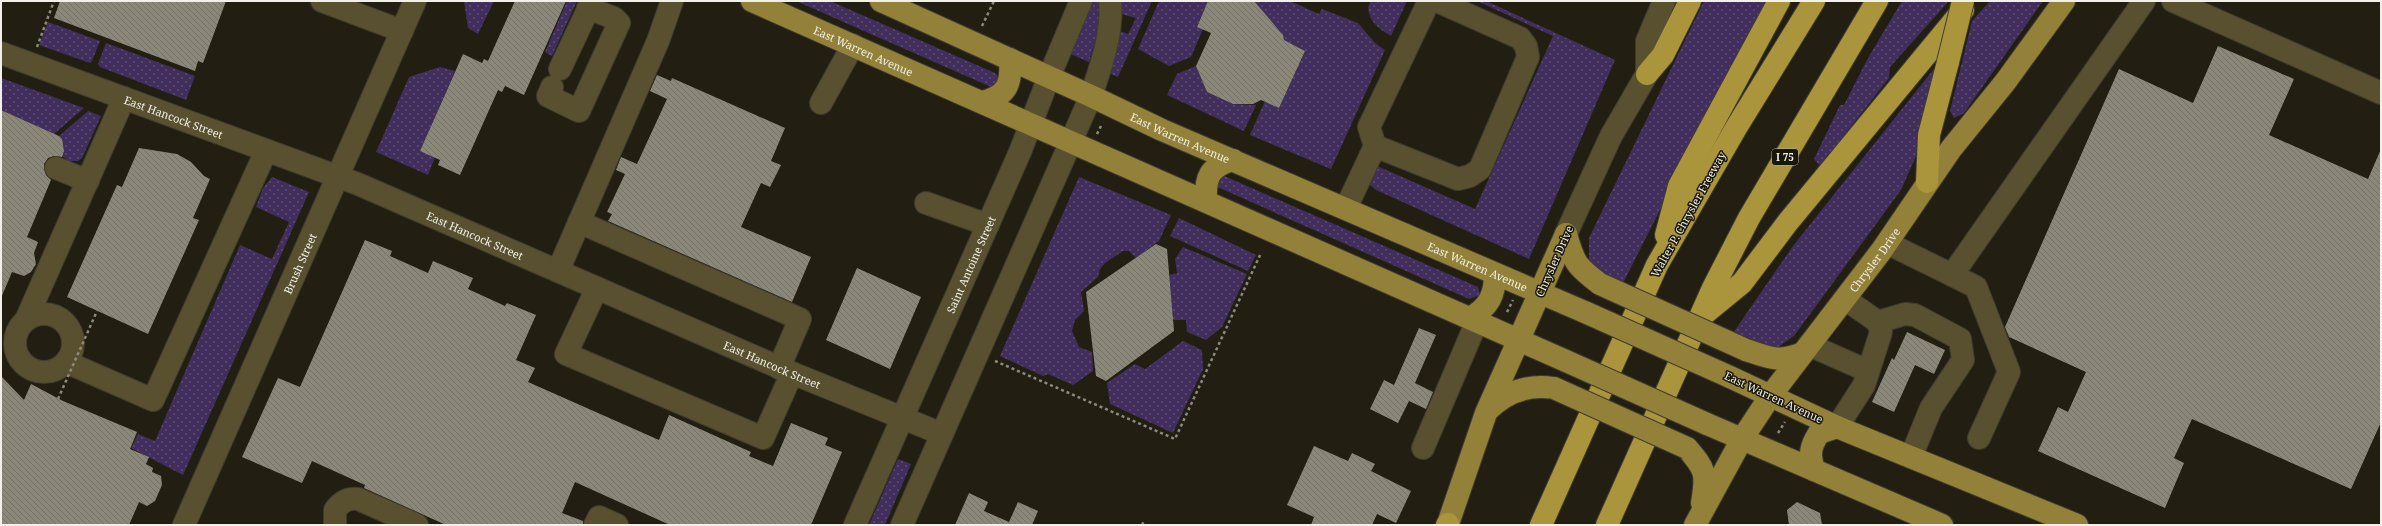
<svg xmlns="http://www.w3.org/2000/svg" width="2382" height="526" font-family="'Noto Serif',serif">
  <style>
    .grass { fill: url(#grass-dots) }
    .building { fill: url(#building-back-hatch) }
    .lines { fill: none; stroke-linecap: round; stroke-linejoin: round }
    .minor-casing { stroke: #3f3c30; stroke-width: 24 }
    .major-casing { stroke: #3f3c30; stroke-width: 24 }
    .highway-casing { stroke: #3f3c30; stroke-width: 24 }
    .path { stroke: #8c897f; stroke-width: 2.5; stroke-dasharray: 3 3; stroke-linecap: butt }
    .minor { stroke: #595030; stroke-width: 22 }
    .major { stroke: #93813a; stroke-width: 22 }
    .highway { stroke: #aa953c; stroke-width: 22 }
    .major-bridge-casing { stroke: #3f3c30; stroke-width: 24; stroke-linecap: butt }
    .highway-bridge-casing { stroke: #3f3c30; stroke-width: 24; stroke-linecap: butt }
    .path-bridge { stroke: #8c897f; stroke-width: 2.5; stroke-dasharray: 3 3; stroke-linecap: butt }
    .major-bridge { stroke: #93813a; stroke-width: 22 }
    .highway-bridge { stroke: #aa953c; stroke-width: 22 }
    .labels { text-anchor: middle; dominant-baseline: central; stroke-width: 3; stroke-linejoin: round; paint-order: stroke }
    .shield { fill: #19160a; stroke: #b1afa5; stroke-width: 1 }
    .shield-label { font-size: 10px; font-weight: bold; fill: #f2f0e8 }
    .street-label { font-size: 11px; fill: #f2f0e8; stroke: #19160a }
  </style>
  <defs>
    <pattern id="grass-dots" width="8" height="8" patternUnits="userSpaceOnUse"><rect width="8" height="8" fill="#412e5d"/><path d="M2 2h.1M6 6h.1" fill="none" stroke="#5d4d74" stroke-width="1.8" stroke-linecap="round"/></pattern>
    <pattern id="building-back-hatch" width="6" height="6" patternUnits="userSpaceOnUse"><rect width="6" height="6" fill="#8c8879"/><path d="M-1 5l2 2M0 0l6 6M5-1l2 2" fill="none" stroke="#757267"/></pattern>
  </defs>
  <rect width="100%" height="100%" fill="#221f12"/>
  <g class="grass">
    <polygon points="464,1 494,1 478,34 468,28"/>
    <polygon points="567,1 577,1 552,56 545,52"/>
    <polygon points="796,1 830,1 995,73 999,77 998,83 991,87"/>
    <polygon points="1092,1 1101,1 1101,20 1089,62 1068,53"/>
    <polygon points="1120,1 1152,1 1118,77 1106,72 1120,31 1128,34 1136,18 1121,14"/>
    <polygon points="1159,1 1208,1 1197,26 1203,29 1191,57 1169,66 1138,49"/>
    <path d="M1235 1H1290L1319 14 1322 9 1358 23 1375 43 1385 50 1331 169 1250 135 1265 101 1279 108 1305 51 1288 42 1285 43C1279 18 1253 14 1235 1Z"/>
    <path d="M1371 1H1407L1391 36C1379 29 1369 22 1368 7Z"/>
    <polygon points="1477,1 1486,1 1615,60 1529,259 1376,190 1369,184 1377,166 1475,209 1553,36"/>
    <polygon points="1704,1 1766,1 1623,283 1612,280 1589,262 1589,238"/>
    <polygon points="1902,1 1949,1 1890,67 1889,78 1820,166 1814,159 1840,105 1844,105 1868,58"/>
    <polygon points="1990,1 2043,1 1964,113 1954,118 1950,111 1972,21"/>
    <polygon points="48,22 100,41 92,61 90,63 39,45"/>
    <polygon points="106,43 195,76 186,100 100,67 98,64"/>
    <polygon points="1937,65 1920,147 1901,190 1794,336 1775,349 1733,333 1793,246"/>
    <polygon points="1196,66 1207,92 1233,104 1256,105 1244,131 1167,95 1177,74"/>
    <polygon points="440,67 455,71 420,151 435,157 428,175 376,152 409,77"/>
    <polygon points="1,78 84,108 54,134 1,110"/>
    <polygon points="88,111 101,116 82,158 78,161 68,161 62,156 64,149 58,137"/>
    <polygon points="1222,175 1478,287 1480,295 1469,299 1222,189 1217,187 1217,177"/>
    <polygon points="272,177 309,192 183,475 131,448 138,434 155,441 240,245 272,259 289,222 256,207 263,188"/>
    <polygon points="1079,177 1171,215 1159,241 1136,258 1129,251 1123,251 1105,263 1100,269 1098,277 1081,292 1084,311 1075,320 1072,331 1079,347 1092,352 1093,371 1073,385 1048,374 1043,376 1000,356"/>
    <polygon points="1179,218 1256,255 1248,271 1170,236"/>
    <polygon points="1183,247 1247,274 1222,327 1206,340 1187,332 1186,320 1173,320 1169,275 1177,273 1175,259"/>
    <polygon points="1183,341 1202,350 1203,369 1173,433 1110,404 1107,383 1135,364 1145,369"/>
    <polygon points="898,459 911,464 885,525 869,525"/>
  </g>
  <g class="building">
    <polygon points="60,1 226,1 203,63 198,61 195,71 54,18"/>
    <polygon points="515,1 566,1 524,95 505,86 502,92 498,90 460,175 438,165 440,160 420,151 463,54 482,63 484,59 488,61"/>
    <polygon points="1208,1 1254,1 1283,35 1284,40 1305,51 1279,108 1261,100 1253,104 1233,104 1207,92 1196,66 1211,33 1197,27"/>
    <polygon points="2218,46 2294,79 2269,135 2368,179 2381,149 2381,422 2351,489 2192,419 2174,458 2184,463 2165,508 2038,451 2058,407 2068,412 2086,372 2009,337 2005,327 2119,69 2193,103"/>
    <polygon points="657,75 671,81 672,78 785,128 771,161 781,165 770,187 761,183 741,227 811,257 792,302 608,221 612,214 607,212 625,174 616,170 621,157 637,164 667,99 650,91"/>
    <polygon points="1,110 59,136 62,139 64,151 62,157 54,156 48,158 44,164 46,175 51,180 27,237 38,242 34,253 36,264 31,272 24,276 12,272 1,298"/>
    <polygon points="139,148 177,154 191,162 204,176 210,179 193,218 199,220 148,334 67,297 117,185 122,187"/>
    <polygon points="365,240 392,251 390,256 428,273 433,261 473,278 468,289 505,306 507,303 536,315 516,360 535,368 528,382 659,440 669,415 751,452 749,456 773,466 791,423 828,438 825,445 842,452 811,525 670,525 575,482 562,513 583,521 583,525 446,525 364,488 365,485 312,461 302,483 242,457 278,378 300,387"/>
    <polygon points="1156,244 1167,249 1174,331 1106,381 1096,376 1086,292"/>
    <polygon points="857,268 921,297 890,369 826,340"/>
    <polygon points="1419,328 1436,335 1415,383 1433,392 1426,409 1409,401 1398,423 1370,409 1384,380 1394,385"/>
    <polygon points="1907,332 1945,350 1934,374 1915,365 1894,412 1872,402 1892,358 1894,360"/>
    <polygon points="1,376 24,400 31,384 63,401 137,432 130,449 149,457 146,464 153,468 152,472 161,476 162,485 155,501 147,506 139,502 129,525 1,525"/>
    <polygon points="1314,446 1348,461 1352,453 1375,464 1371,471 1411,491 1396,523 1377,514 1372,525 1311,525 1314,517 1287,505"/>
    <polygon points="969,493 988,502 984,511 1009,522 1018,502 1038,511 1032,525 955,525"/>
    <polygon points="1797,502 1820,513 1822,525 1789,525 1787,510"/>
  </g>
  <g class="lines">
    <g class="minor-casing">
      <g id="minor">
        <polyline points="322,1 402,31"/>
        <polyline points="2173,1 2381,93"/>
        <path id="s1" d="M1 53 358 184 792 373 942 434"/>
        <polyline points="560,69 592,1"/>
        <polyline points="552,87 548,96 579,111 619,23 614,18 588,8"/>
        <polyline points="821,103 853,45"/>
        <polyline points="1375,146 1458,179 1470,176 1480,169 1528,57 1526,46 1520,38 1437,1"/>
        <polyline points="56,168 88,181"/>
        <polyline points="926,203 988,225"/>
        <polyline points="1346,208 1375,146 1369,127 1429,1"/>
        <polyline points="579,222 800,319 779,368"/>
        <polyline points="1566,234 1611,136 1647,74 1647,41 1664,1"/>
        <polyline points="1887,243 1952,275 2144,1"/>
        <polyline points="558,271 658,41 672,1"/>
        <polyline points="1952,275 1976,287 2009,372 1979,438"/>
        <polyline points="597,288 566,354 763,438 792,373"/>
        <circle cx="44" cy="343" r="29"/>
        <polyline points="26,320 124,98"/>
        <polyline points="1878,322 1905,314 1915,315 1960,339 1963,360 1931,408 1911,457"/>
        <polyline points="1809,345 1868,371"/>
        <polyline points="66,362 153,400 266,151"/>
        <polyline points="1837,427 1864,385 1881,332 1878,322 1845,299"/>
        <polyline points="1423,448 1477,321"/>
        <path id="s2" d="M184 525 415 1"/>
        <path d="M335 525V510C342 501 348 498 358 499L417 525"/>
        <polyline points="595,525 599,517 617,525"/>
        <path id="s3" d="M855 525 1020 152 1049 77 1081 1"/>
        <path d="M902 525 1091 96C1101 66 1113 33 1110 1"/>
      </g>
    </g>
    <g class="major-casing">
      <g id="major">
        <path id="s4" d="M752 1 1566 361"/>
        <path id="s5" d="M881 1 1091 96 1162 130 1587 313"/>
        <path d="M982 102C1007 96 1012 84 1010 59"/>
        <path d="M1206 201C1205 177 1209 167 1233 160"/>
        <path d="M1566 234C1574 263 1576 266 1600 284"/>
        <path d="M1470 318C1489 307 1495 295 1495 274"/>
        <path d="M1746 350C1770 358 1778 363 1803 353"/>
        <polyline points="1730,377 1837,427 2077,525"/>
        <path d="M1488 410C1506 392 1528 384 1554 388"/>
        <polyline points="1707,424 1942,525"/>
        <path d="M1687 448C1706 470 1707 474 1702 503"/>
        <path d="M1814 470C1809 454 1810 447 1819 433L1837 427"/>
        <polyline points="1448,524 1486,413 1566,234"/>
        <path id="s6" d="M1695 525 1742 439 1771 395 1882 250 1951 149 2006 81 2064 1"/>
      </g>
    </g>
    <g class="highway-casing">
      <g id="highway">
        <polyline points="1647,74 1663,55 1690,1"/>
        <polyline points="1927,182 1929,135 1948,62"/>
        <polyline points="1666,235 1679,186 1779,1"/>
        <polyline points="1703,315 1742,283 1788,222 1963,10"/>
        <polyline points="1447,525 1448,524"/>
        <polyline points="1541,525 1657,265 1736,128 1814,1"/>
        <polyline points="1607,525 1713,288 1749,218 1877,1"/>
      </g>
    </g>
    <g class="path">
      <polyline points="982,26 994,1"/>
      <polyline points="37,47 54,1"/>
      <polyline points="1097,134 1101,126"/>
      <polyline points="1507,312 1513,300"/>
      <polyline points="995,361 1175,439 1261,253"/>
      <polyline points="1778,433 1785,422"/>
      <polyline points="1142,525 1144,521"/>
    </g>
    <use href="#minor" class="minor"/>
    <use href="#major" class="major"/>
    <use href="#highway" class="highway"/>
    <g class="major-bridge-casing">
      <g id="major-bridge">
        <polyline points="1600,284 1746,350"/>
        <polyline points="1587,313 1730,377"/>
        <polyline points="1566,361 1707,424"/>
        <polyline points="1554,388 1687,448"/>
      </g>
    </g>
    <g class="highway-bridge-casing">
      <polyline id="highway-bridge" points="1948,62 1963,1"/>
    </g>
    <polyline class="path-bridge" points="58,399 97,311"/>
    <use href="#major-bridge" class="major-bridge"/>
    <use href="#highway-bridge" class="highway-bridge"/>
  </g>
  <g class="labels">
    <rect class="shield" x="1772" y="149" width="26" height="16" rx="3"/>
    <g class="shield-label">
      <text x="1785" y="157">I 75</text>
    </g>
    <g class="street-label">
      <text stroke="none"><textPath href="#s4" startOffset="122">East Warren Avenue</textPath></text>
      <text stroke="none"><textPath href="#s1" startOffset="184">East Hancock Street</textPath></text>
      <text stroke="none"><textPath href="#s5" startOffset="329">East Warren Avenue</textPath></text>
      <text transform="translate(1688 214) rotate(-61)">Walter P. Chrysler Freeway</text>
      <text stroke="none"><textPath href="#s1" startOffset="508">East Hancock Street</textPath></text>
      <text stroke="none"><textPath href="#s6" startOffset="321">Chrysler Drive</textPath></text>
      <text transform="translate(1554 261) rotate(-66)">Chrysler Drive</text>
      <text stroke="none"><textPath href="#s2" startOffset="286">Brush Street</textPath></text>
      <text stroke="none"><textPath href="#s3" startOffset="285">Saint Antoine Street</textPath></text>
      <text stroke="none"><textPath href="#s5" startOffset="653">East Warren Avenue</textPath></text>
      <text stroke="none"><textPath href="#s1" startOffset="832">East Hancock Street</textPath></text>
      <text transform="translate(1774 397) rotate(25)">East Warren Avenue</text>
    </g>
  </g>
  <rect width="2382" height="526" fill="none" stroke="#f2f0e8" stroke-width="4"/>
</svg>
